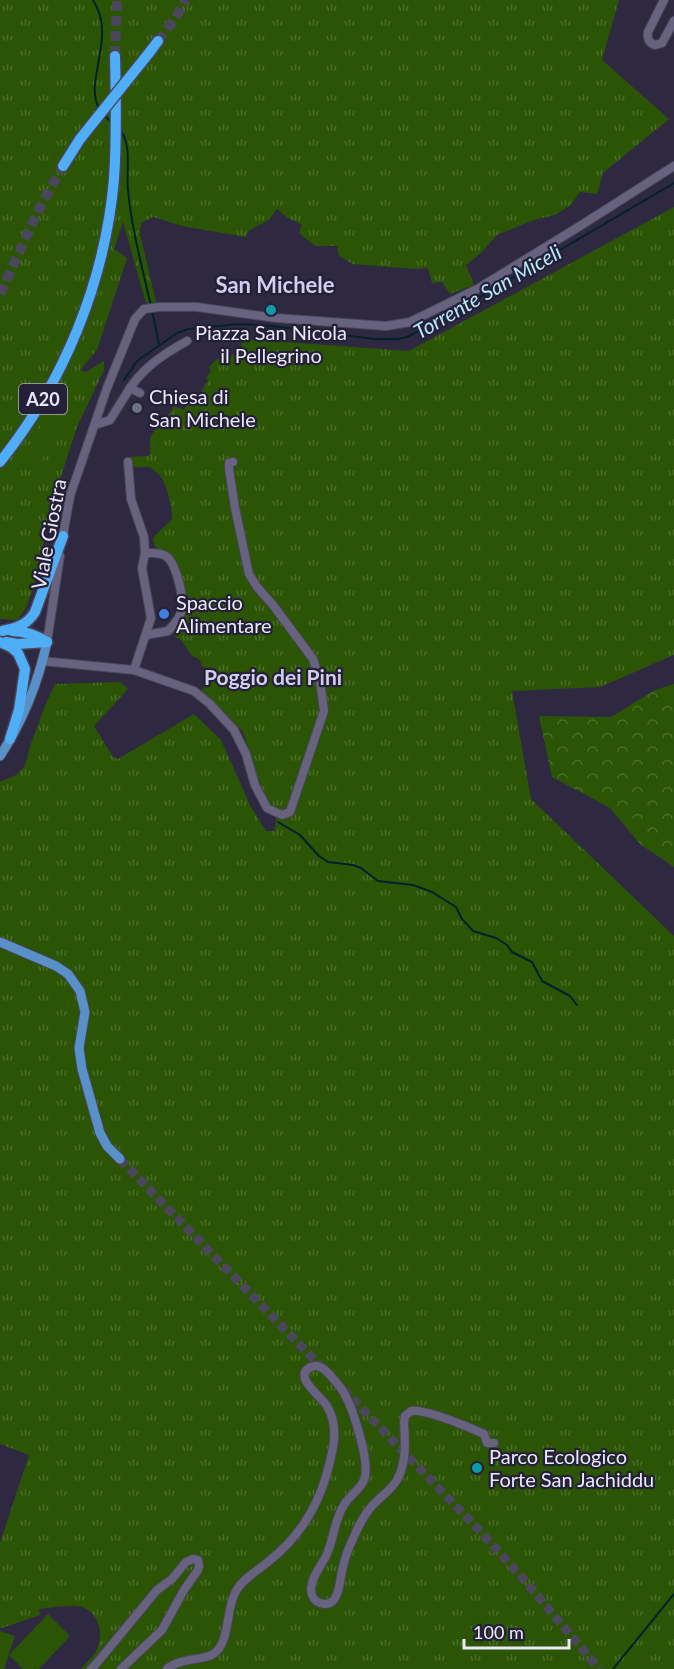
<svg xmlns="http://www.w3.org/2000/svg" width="674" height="1669" font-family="Lato,sans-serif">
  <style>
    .grass { fill: url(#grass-tufts) }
    .forest { fill: url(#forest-crowns) }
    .green { fill: #2b5404 }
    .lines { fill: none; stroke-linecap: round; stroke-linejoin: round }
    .stream { stroke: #00222e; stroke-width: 2 }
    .major-tunnel { stroke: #4a465c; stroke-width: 9; stroke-dasharray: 9 4.5; stroke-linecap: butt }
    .highway-tunnel { stroke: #4a465c; stroke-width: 10; stroke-dasharray: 10 5; stroke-linecap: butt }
    .minor-casing { stroke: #494559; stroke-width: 10 }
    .major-casing { stroke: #494559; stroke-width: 11 }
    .highway-casing { stroke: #494559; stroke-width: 13 }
    .minor { stroke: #67637e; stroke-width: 8 }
    .major { stroke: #5990c7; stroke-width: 9 }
    .highway { stroke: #50aef7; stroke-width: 10 }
    .highway-bridge-casing { stroke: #494559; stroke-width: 13; stroke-linecap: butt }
    .highway-bridge { stroke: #50aef7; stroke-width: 10 }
    .culture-dot { fill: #0f9aa8; stroke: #242037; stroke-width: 2 }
    .worship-dot { fill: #6b7280; stroke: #242037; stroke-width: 2 }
    .shop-dot { fill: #3f7fe0; stroke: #242037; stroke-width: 2 }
    .labels { text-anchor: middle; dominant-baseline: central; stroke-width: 4.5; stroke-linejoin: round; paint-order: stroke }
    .shield { fill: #242037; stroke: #afacbe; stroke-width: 1.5 }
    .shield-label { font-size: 18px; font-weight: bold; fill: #ebe8f8 }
    .poi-label { font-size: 20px; fill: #ebe8f8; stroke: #242037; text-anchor: start }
    .street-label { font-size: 20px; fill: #ebe8f8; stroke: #242037 }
    .water-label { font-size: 21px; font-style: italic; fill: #b6e8fc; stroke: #242037 }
    .neighbourhood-label { font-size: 21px; font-weight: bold; fill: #d2ceed; stroke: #242037 }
    .quarter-label { font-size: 22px; font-weight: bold; fill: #d2ceed; stroke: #242037 }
  </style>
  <defs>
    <pattern id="grass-tufts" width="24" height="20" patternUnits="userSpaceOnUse" patternTransform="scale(1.5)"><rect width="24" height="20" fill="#2b5404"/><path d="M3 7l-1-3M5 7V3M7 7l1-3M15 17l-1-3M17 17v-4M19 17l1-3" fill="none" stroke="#4a6d29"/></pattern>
    <pattern id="forest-crowns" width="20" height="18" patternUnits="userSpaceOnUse" patternTransform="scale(1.5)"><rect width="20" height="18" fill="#2b5404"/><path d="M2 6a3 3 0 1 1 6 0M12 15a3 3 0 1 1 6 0" fill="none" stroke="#4a6d29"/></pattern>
  </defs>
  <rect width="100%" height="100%" fill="#2e2941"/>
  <g class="grass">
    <polygon points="0,0 619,0 602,60 669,119 603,173 597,194 580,192 571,205 555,215 534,220 497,235 481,253 466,265 474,285 450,294 442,282 432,283 428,268 414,269 353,264 339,256 337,246 315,246 299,233 302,225 288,218 277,209 269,220 248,231 246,237 182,226 153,217 141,223 140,234 156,302 146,303 123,222 114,249 127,258 97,350 80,370 86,372 104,361 104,370 77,427 53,501 33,589 26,608 17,620 0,619"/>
    <path d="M674 207V655L600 687 512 691 531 799 674 936V1669H81C86 1663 96 1654 98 1647 104 1630 97 1609 77 1606 66 1605 51 1608 39 1609L40 1615 2 1628H0V1543L29 1455 0 1444V782L16 775 25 766 30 746 47 701 55 684 120 682 128 689 94 726 113 757 118 759 194 714 221 740 251 807 266 831H275L277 807C269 806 267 801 264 795L243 732 201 692 212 672 202 666 199 659 192 656 181 640 178 639 171 632 184 610 168 554C160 550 153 548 153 538L172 519C173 509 167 486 161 477 158 473 154 470 150 467H132L130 457 148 456 150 454V438L165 415H169L174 406 184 410 189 401 194 403 208 381 206 378 211 370 209 367 218 358 222 362 232 355 241 353 242 339 409 351Z"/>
  </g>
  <polygon class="forest" points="674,684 674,867 640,844 610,808 552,777 539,716 611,717 655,690"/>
  <g class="green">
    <polygon points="45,421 59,433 35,469 19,460"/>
    <polygon points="48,1614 70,1636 39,1669 23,1669 9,1655"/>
    <polygon points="0,1631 15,1636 4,1669 0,1669"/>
  </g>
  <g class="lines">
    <g class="stream">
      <path d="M93 0C118 38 82 82 100 110"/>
      <polyline points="103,115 113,123"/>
      <path d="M121 131C132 147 126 172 128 190 133 243 150 293 159 345"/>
      <polyline points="124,380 137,361 177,333 188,329 239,324 272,326 374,339 398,339 407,337 444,318 674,183"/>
      <polyline points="278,822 300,835 319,856 328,862 353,865 361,868 378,881 413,885 432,892 456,907 462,919 473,931 496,938 507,945 512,952 532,962 542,981 570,996 577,1005"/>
      <polyline points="613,1669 674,1594"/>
    </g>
    <g class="major-tunnel">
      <polyline points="120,1159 325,1371"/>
      <polyline points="343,1389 479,1530 526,1582 599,1669"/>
    </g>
    <g class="highway-tunnel">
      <polyline points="158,41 176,17 186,0"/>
      <polyline points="115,56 117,0"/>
      <polyline points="0,294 38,211 63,166"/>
    </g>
    <g class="minor-casing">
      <g id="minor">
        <path d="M664 0 648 32C647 39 649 43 655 45L662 43 674 21"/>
        <path d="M130 388C145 366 164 354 187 341"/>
        <polyline points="95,425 110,420 130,388 140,393"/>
        <polyline points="128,462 131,499 144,537 145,553 142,568 151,618 134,670"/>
        <polyline points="62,541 70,496 107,388 135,319 144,309 159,307 197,307 276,318 386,326 410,322 479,288 580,226 674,166"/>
        <path d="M145 553C151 553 158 552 164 555 176 560 183 595 182 607 182 616 174 625 168 631L146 635"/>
        <polyline points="47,642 60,556"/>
        <polyline points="42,661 134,670 194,691 210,704 234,730 246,754 255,785 267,808 282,815 290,812 324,711 320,681 313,659 273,605 257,587 249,574 235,508 229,469 229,463 233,462"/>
        <polyline points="91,1669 96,1664 157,1590 172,1579 186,1562 193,1559 198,1560 199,1566 198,1570 184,1590 162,1630 121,1669"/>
        <path d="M167 1669C182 1656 207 1662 217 1651 230 1637 226 1608 236 1591 243 1578 258 1571 269 1561 296 1540 317 1509 326 1476 333 1452 340 1428 327 1406 322 1397 291 1376 311 1367 319 1363 325 1370 330 1375 335 1381 340 1386 344 1393 353 1409 371 1463 364 1480 360 1490 349 1496 344 1505 334 1520 334 1540 326 1556 321 1566 312 1576 311 1589 311 1595 314 1601 320 1603 341 1610 339 1578 343 1567 345 1558 348 1549 352 1541 357 1529 363 1516 372 1506 380 1497 391 1490 397 1480 407 1462 405 1441 404 1422L405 1416 411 1411C427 1409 468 1427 484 1434L487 1443H494"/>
      </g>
    </g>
    <g class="major-casing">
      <g id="major">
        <path d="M0 756C23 721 38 683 47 642"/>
        <polyline points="0,942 56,966 68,974 80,991 85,1012 79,1048 82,1069 100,1133 107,1146 120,1159"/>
      </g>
    </g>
    <g class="highway-casing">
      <g id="highway">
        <polyline points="149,53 158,41"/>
        <polyline points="63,166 80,139"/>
        <path d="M0 462C64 382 105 282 114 179 117 138 116 97 115 56"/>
        <path d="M2 631C17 628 27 625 35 612L63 536"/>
        <path d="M12 631C26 631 36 635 47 642"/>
        <polyline points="0,642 11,647 18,653 25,669 19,710 10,739"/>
        <polyline points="6,642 17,644 47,642"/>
      </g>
    </g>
    <use href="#minor" class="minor"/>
    <use href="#major" class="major"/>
    <use href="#highway" class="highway"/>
    <g class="highway-bridge-casing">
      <polyline id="highway-bridge" points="80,139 149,53"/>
    </g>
    <use href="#highway-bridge" class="highway-bridge"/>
  </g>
  <g class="culture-dot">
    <circle cx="271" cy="310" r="6"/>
    <circle cx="477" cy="1468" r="6"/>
  </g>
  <circle class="worship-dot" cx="137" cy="408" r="6"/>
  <circle class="shop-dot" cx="164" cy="614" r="6"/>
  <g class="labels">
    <rect class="shield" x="19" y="384" width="48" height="30" rx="4.5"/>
    <g class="shield-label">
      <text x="43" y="399">A20</text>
    </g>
    <g class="poi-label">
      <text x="271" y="332" text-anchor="middle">Piazza San Nicola<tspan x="271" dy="23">il Pellegrino</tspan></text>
      <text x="149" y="396">Chiesa di<tspan x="149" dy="23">San Michele</tspan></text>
      <text x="176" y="602">Spaccio<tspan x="176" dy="23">Alimentare</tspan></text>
      <text x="489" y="1456">Parco Ecologico<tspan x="489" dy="23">Forte San Jachiddu</tspan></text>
    </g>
    <g class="street-label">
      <text transform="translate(48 534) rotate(-79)">Viale Giostra</text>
    </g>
    <g class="water-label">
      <text transform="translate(487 291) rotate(-30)">Torrente San Miceli</text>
    </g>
    <g class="neighbourhood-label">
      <text x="273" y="676">Poggio dei Pini</text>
    </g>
    <g class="quarter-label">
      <text x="275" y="284">San Michele</text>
    </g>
  </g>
  <path d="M464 1639v9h105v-9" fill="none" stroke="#ebe8f8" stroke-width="3"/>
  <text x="473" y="1639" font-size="18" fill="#ebe8f8" stroke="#242037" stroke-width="4.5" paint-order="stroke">100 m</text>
</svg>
